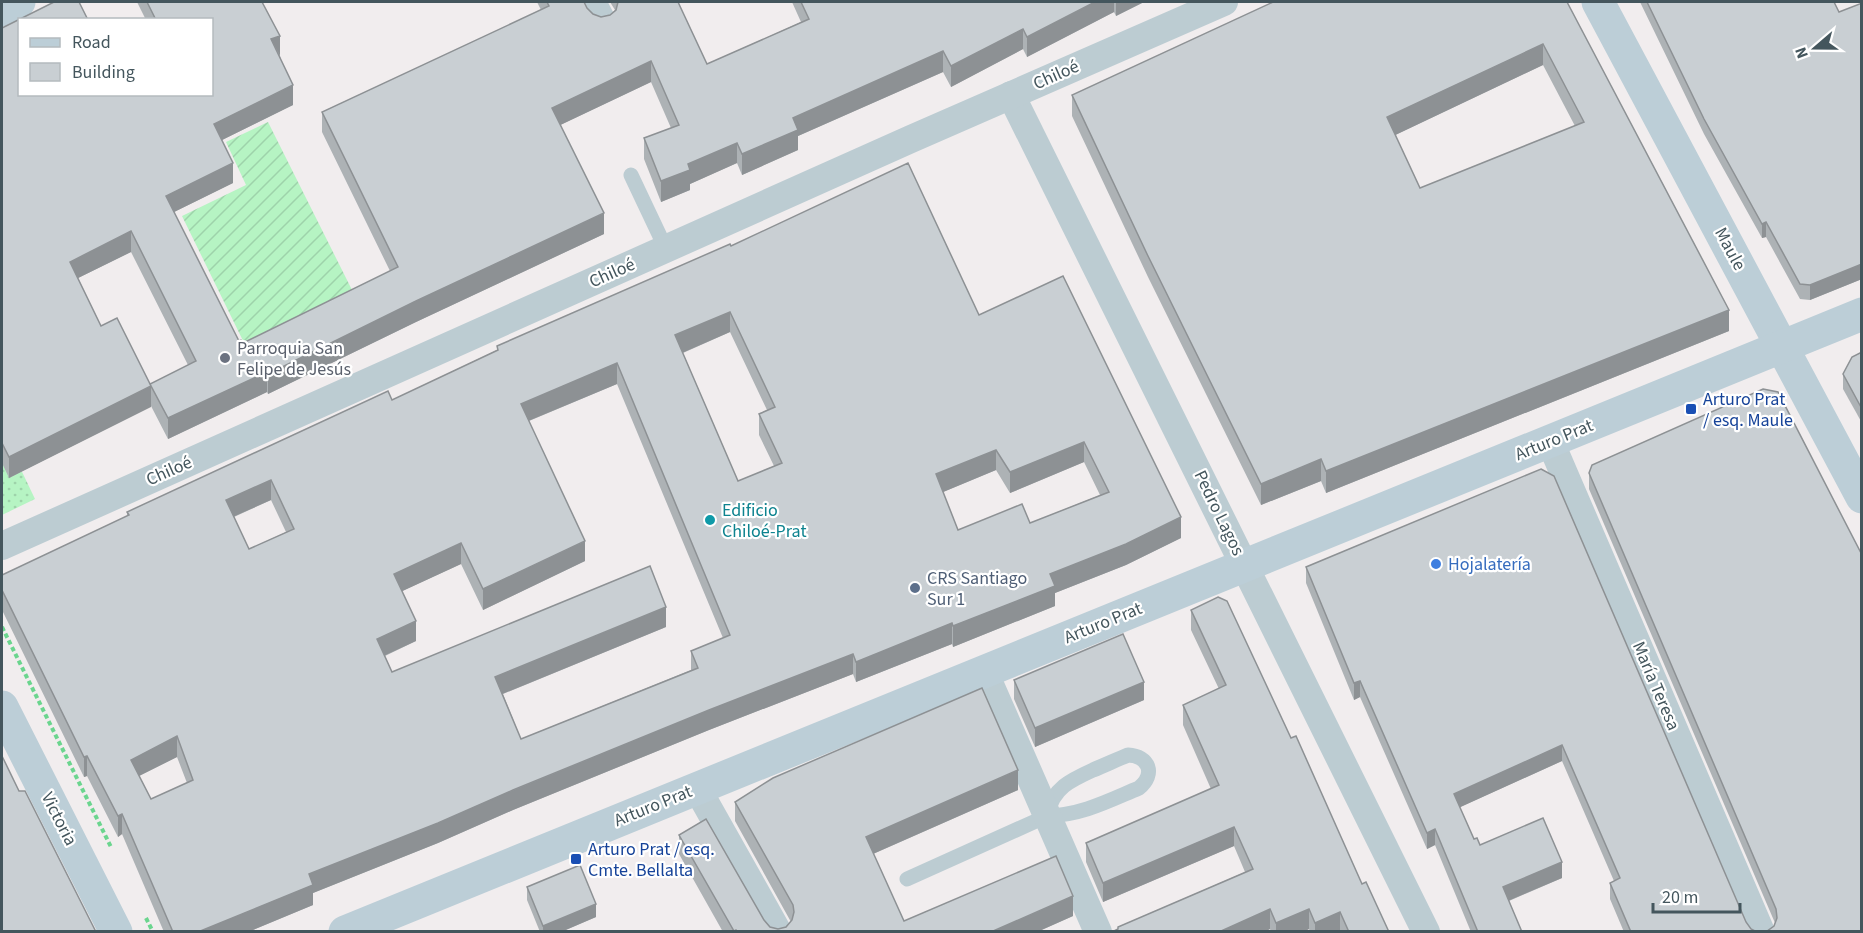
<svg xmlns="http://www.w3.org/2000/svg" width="1863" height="933" font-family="'Source Sans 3',sans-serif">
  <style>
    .grass { fill: url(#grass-dots) }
    .garden { fill: url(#garden-furrows) }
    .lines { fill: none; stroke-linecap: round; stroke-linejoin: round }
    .path { stroke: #6bd58e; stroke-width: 4; stroke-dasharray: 4.5 3; stroke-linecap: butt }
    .lane { stroke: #bcccd2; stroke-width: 15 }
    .street { stroke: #bcccd2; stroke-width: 28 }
    .secondary { stroke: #bcced7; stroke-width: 33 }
    .wall { fill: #adb2b5; fill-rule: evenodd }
    .shaded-wall { fill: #8d9194 }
    .building { fill: #c9cfd3; stroke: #8d9194; stroke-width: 1.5; fill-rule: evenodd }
    .worship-dot { fill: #6b7280; stroke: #fff; stroke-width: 2 }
    .transit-dot { fill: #1a4fb4; stroke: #fff; stroke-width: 2 }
    .culture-dot { fill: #0f9aa8; stroke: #fff; stroke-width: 2 }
    .shop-dot { fill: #3f7fe0; stroke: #fff; stroke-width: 2 }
    .service-dot { fill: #5c6f8a; stroke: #fff; stroke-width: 2 }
    .labels { text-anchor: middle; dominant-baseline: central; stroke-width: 4.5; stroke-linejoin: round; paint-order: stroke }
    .street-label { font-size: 18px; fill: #44565d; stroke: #fff }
    .worship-label { font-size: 18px; fill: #5b616d; stroke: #fff; text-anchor: start }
    .transit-label { font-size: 18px; fill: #164399; stroke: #fff; text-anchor: start }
    .culture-label { font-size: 18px; fill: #0d838f; stroke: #fff; text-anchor: start }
    .shop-label { font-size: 18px; fill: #366cbe; stroke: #fff; text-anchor: start }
    .service-label { font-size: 18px; fill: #4e5e75; stroke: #fff; text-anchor: start }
  </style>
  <defs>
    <pattern id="grass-dots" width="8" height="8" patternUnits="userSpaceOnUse" patternTransform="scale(1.5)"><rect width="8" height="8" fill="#b6f4c3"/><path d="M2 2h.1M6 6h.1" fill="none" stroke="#9ed3aa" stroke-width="1.8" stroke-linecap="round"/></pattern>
    <pattern id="garden-furrows" width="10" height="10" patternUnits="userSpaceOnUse" patternTransform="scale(1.5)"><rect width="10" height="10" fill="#b6f4c3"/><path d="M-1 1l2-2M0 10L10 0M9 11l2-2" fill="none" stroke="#9ed3aa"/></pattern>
  </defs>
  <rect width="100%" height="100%" fill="#f1edee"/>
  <polygon class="grass" points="2,430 35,499 2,515"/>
  <polygon class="garden" points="268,122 358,302 249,353 182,216 246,185 226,142"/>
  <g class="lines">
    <g class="path">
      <polyline points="2,627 111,847"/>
      <polyline points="146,918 153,932"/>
    </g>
    <g class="lane">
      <polyline points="631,175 666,249"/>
      <path d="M907 879 1047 816C1082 815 1108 801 1139 788 1156 774 1149 756 1128 755 1116 760 1105 765 1093 770 1071 780 1053 788 1048 813"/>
    </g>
    <g class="street">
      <polyline points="592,2 602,21"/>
      <polyline points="1011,95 1426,932"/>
      <polyline points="1550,441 1761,932"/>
      <polyline points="2,546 911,139 1224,2"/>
      <polyline points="984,671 1098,932"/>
      <polyline points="697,788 778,932"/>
    </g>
    <g class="secondary">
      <polyline points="1598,2 1862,497"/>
      <polyline points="2,10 19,2"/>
      <polyline points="2,707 116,932"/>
      <polyline points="345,932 1862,314"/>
    </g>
  </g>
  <g class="wall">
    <path d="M137 2H262L280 56 293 105 222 140 233 183 174 212 239 341 243 343 390 271 322 132V112L541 10 537 2H584L587 8 593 14 601 17 610 15 615 10 610 2H678L707 64 801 22 792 2H1144L1116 16 1114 12 1027 57 1023 49 951 87 943 72 798 136V150L742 175 737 163 690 184V190L661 202 644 159V138L671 128 651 82 560 125 604 234 416 322 268 394 267 392 168 439 151 406 9 478 2 463V28L20 94H212V20H146ZM131 252 188 365 150 384 101 326 78 278Z"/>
    <path d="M1567 2 1729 331 1326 493 1321 481 1261 505 1148 277 1072 116V95ZM1543 65 1575 126 1420 188 1395 135Z"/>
    <polygon points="1640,2 1834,2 1839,12 1862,3 1862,279 1810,300 1800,299 1766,237 1762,238 1704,134"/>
    <path d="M731 246 979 315 1181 538 1126 565 1055 593V606L953 647 952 644 856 682 853 674 709 730 513 810 438 843 313 893V905L248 932H164L122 834 118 837 87 776 84 777 2 610V575L127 516V512L392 400 497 350V346ZM730 332 767 410 759 414V435L774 466 738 481 683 353ZM617 384 723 638 691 651V670L521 739 503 694 666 627 392 672 385 656 416 641 402 591 461 564 483 610 585 561 529 421ZM1084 462 1100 495 1030 523 958 530 943 492 996 470 1010 493ZM271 500 286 532 249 549 234 517ZM177 757 187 783 151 799 139 776Z"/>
    <polygon points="1862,352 1862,423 1843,389 1843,374"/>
    <polygon points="1541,469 1746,922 1751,929 1757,932 1624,932 1610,899 1610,883 1614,881 1562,761 1460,807 1474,839 1480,845 1562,878 1509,901 1522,932 1471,932 1435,845 1427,849 1360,697 1354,700 1306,583 1306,567"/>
    <polygon points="1589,473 1862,932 1767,931 1774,926 1775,923 1589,489"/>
    <polygon points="1191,610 1291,738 1362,884 1389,932 1310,932 1309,929 1303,932 1271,932 1270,929 1264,932 1112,932 1118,929 1118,927 1245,872 1234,846 1103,902 1086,862 1086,843 1211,789 1183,725 1183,705 1219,689 1191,630"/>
    <polygon points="1014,680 1144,700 1035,747 1014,699"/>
    <polygon points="1018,790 873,854 904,921 1073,916 1037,932 723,932 679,854 679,835 770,927 778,929 786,927 791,922 735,821 735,802"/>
    <polygon points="527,887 596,917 561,932 540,932 527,900"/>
  </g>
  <g class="shaded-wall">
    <polygon points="1095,2 1114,2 1114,12 1027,57 1027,37"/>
    <polygon points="1116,2 1144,2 1116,16"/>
    <polygon points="1023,29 1023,49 951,87 951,66"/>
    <polygon points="280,36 280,56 271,39"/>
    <polygon points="1543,44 1543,65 1387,139 1387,117"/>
    <polygon points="943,51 943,72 798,136 798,150 742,175 742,154 793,118"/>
    <polygon points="651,61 651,82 552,129 552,108"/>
    <polygon points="293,85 293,105 214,144 214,124"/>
    <polygon points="737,143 737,163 690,184 690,190 661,202 661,181 688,164"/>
    <polygon points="233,163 233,183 166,216 166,196"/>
    <polygon points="604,213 604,234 416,322 268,394 268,374 416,301"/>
    <polygon points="1766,222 1766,237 1762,238 1762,224"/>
    <polygon points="131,231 131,252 70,282 70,262"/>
    <polygon points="1862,264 1862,279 1810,300 1810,285"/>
    <polygon points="1729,310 1729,331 1326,493 1326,471"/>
    <polygon points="730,312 730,332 675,356 675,335"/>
    <polygon points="617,363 617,384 521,424 521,404"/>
    <polygon points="267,372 267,392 168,439 168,418"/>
    <polygon points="151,386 151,407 9,478 9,457"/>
    <polygon points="1084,442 1084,462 1010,493 1010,472"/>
    <polygon points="996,450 996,470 936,495 936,474"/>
    <polygon points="1321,459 1321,481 1261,505 1261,484"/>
    <polygon points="271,480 271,500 226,520 226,500"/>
    <polygon points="1181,517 1181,538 1126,565 1055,593 1055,606 953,647 953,626 1050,574"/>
    <polygon points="585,541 585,561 483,610 483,589"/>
    <polygon points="461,543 461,564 394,595 394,574"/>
    <polygon points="666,607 666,627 495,697 495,677"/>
    <polygon points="416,621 416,641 377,659 377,639"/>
    <polygon points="952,623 952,644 856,682 856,662"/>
    <polygon points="853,654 853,674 709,730 513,810 438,843 313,893 313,905 248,932 198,932 309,874 709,710"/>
    <polygon points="1360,681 1360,697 1354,700 1354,683"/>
    <polygon points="1144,682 1144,700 1035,747 1035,728"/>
    <polygon points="177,736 177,757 131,780 131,760"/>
    <polygon points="1562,745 1562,761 1454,810 1454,794"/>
    <polygon points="87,756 87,776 84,777 84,757"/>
    <polygon points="1018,770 1018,790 866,857 866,837"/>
    <polygon points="122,814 122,834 118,837 118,816"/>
    <polygon points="1234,827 1234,846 1103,902 1103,883"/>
    <polygon points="1435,829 1435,845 1427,849 1427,833"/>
    <polygon points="1562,862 1562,878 1503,903 1503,887"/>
    <polygon points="1073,896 1073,916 1037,932 991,932"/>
    <polygon points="596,904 596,917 561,932 543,932 543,926"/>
    <polygon points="1270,909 1270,929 1264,932 1219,932"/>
    <polygon points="1309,909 1309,929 1303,932 1276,932 1276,923"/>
    <polygon points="1340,912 1340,931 1315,932 1315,923"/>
  </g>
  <g class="building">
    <polygon points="54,2 79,2 88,20 20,20 20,94 212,94 212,20 156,20 147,2 262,2 280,36 271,39 293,85 214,124 233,163 166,196 239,341 241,340 243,343 398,267 322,112 549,6 547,2 584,2 587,8 593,14 601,17 610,15 616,10 618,2 678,2 707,64 809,19 801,2 1095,2 1027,37 1023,29 951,66 943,51 793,118 798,130 742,154 737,143 688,164 690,170 661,181 644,138 679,125 651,61 552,108 604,213 416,301 268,374 267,372 168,418 150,384 196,361 131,231 70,262 101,326 117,318 151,386 9,457 2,443 2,28"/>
    <path d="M1273 2H1567L1729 310 1326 471 1321 459 1261 484 1148 256 1072 95ZM1543 44 1584 122 1420 188 1387 117Z"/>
    <polygon points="1647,2 1834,2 1839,12 1862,3 1862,264 1810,285 1800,284 1766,222 1762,224 1704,119"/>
    <path d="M908 163 979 315 1063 276 1181 517 1126 544 1050 574 1055 586 953 626 952 623 856 662 853 654 709 710 513 790 438 823 309 874 313 885 198 932H173L122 814 118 816 87 756 84 757 2 590V575L129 515 127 512 388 391 392 400 498 350 497 346 730 244 731 246ZM730 312 775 407 759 414 782 463 738 481 675 335ZM617 363 730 635 691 651 698 668 521 739 495 677 666 607 650 566 392 672 377 639 416 621 394 574 461 543 483 589 585 541 521 404ZM1084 442 1109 492 1030 523 1022 504 958 530 936 474 996 450 1010 472ZM271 480 294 529 249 549 226 500ZM177 736 193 780 151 799 131 760Z"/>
    <polygon points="1862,352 1862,409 1843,374 1852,357"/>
    <polygon points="1763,389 1778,392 1862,555 1862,932 1765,932 1767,931 1774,926 1777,918 1776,909 1589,473 1592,465"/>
    <polygon points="1541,469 1554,476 1746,922 1751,929 1757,932 1631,932 1610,883 1620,878 1562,745 1454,794 1474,839 1477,838 1480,845 1543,818 1562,862 1503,887 1522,932 1478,932 1435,829 1427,833 1360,681 1354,683 1306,567"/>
    <polygon points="1218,597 1227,601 1291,738 1296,736 1362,884 1366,882 1389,932 1349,932 1340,912 1315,923 1309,909 1276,923 1270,909 1219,932 1112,932 1118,929 1118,927 1253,869 1234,827 1103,883 1086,843 1219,785 1183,705 1226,685 1191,610"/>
    <polygon points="1123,634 1144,682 1035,728 1014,680"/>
    <polygon points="982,688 1018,770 866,837 904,921 1056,856 1073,896 991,932 737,932 736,930 734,931 679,835 706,819 764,920 770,927 778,929 786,927 792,920 794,912 793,905 735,802 773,778"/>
    <polygon points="2,756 19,791 25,791 96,932 2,932"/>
    <polygon points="580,865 596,904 543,926 527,887"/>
  </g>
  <circle class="worship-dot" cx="225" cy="358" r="6"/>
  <g class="transit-dot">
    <rect x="1685" y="403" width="12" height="12" rx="3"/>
    <rect x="570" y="853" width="12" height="12" rx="3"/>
  </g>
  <circle class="culture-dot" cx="710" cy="520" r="6"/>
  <circle class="shop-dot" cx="1436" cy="564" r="6"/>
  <circle class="service-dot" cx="915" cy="588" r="6"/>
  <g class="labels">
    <g class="street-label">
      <text transform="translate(1056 75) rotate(-24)">Chiloé</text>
      <text transform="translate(1730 249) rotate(62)">Maule</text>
      <text transform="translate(612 273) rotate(-24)">Chiloé</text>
      <text transform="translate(1554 440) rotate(-22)">Arturo Prat</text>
      <text transform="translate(169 471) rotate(-24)">Chiloé</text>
      <text transform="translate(1219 513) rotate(64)">Pedro Lagos</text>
      <text transform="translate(1103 623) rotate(-22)">Arturo Prat</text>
      <text transform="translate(1656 686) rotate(67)">María Teresa</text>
      <text transform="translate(653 806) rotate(-22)">Arturo Prat</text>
      <text transform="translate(59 819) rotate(63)">Victoria</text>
    </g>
    <g class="worship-label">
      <text x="237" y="348">Parroquia San<tspan x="237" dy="21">Felipe de Jesús</tspan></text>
    </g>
    <g class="transit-label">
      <text x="1703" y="399">Arturo Prat<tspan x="1703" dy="21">/ esq. Maule</tspan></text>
      <text x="588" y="849">Arturo Prat / esq.<tspan x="588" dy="21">Cmte. Bellalta</tspan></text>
    </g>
    <g class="culture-label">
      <text x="722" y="510">Edificio<tspan x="722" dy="21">Chiloé-Prat</tspan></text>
    </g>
    <g class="shop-label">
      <text x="1448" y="564">Hojalatería</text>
    </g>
    <g class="service-label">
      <text x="927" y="578">CRS Santiago<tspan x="927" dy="21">Sur 1</tspan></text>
    </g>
  </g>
  <rect width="1863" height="933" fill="none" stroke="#44565d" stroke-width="6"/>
  <rect x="18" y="18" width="195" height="78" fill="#ffffff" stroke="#b4bbbe" stroke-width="1.5"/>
  <rect x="30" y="38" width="30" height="9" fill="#bcced7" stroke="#b4bbbe" stroke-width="1.5"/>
  <text x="72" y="48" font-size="18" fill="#44565d">Road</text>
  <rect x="30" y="63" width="30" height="18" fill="#c9cfd3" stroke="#b4bbbe" stroke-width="1.5"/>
  <text x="72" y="78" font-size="18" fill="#44565d">Building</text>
  <g transform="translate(1815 48) rotate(250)" stroke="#ffffff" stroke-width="4.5" paint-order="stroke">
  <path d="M0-4.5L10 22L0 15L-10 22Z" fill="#44565d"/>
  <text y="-9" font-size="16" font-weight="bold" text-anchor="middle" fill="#44565d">N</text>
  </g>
  <path d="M1653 903v9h87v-9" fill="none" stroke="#44565d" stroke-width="3"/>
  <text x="1662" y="903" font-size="18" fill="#44565d" stroke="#ffffff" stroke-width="4.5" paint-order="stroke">20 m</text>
</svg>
